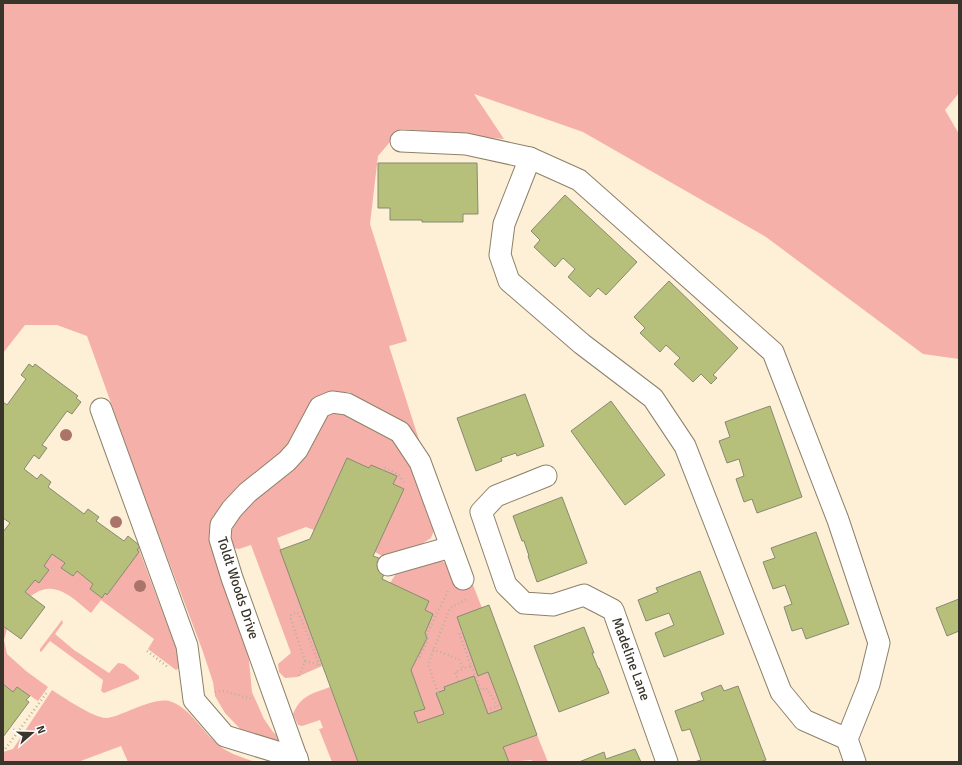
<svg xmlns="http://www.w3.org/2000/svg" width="962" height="765" font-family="Signika,sans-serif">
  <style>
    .green { fill: #f6b0aa }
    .building { fill: #b7c07b; stroke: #868a71 }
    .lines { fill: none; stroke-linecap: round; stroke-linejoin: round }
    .minor-casing { stroke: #8d816a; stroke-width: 23 }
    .path { stroke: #bcb19d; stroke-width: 2.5; stroke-dasharray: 1 3; stroke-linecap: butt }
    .minor { stroke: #fff; stroke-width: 21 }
    .tree { fill: #aa746b }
    .labels { text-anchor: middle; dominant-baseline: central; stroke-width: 3; stroke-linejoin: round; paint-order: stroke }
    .street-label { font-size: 14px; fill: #3a352b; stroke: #fff }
  </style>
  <rect width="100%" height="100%" fill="#fdf0d7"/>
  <g class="green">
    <polygon points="3,3 959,3 959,93 945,110 959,134 959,359 923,354 766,237 583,132 474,94 504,139 401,129 378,156 370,224 407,341 389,346 420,443 395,422 349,392 334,393 291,443 266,469 214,555 237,623 248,650 252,692 264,719 273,732 280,738 279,741 271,742 246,735 225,713 215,696 213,682 202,649 149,509 87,336 57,325 25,325 3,353"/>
    <polygon points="345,410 362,418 400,445 413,463 435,528 431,538 420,545 384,557 375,552 404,489 393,484 397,476 371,465 369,468 347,458 314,530 306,527 277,538 322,666 297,677 285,678 279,672 278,664 291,653 251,545 239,549 234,548 231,542 232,530 235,520 274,482 300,462 308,451 321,421 330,412"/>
    <path d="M140 546V552L180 659 179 668 176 670 148 649 154 639 101 600 91 613C77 602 61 584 42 590 38 591 34 594 31 596L25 592 52 554 65 563 61 568 73 576 77 571 93 584 90 589 102 598 105 593 107 595 139 552 137 550Z"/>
    <polygon points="439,559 453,568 461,589 473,585 482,608 479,676 488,672 502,709 488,714 474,676 445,687 445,690 437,693 444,714 418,723 414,712 425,708 411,670 427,638 425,633 433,614 425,610 429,601 390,583 401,566"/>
    <polygon points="62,620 63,623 55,634 74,650 109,673 118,663 124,664 139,676 139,679 104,693 101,691 103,680 50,641 41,652 40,651 40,649"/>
    <polygon points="3,626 7,629 4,640 7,654 26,671 48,687 38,701 17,687 13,692 3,684"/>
    <path d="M330 687 358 762H332L319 729 323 728 320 720 302 726 298 725 293 714C301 695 312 694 330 687Z"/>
    <path d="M52 690C63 697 95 719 107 718 124 716 155 695 172 702 194 711 204 736 224 749 233 755 245 758 255 762H128L121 746 78 762H3V752L13 749Z"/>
    <polygon points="537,735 548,762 534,762 531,760 509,762 503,747"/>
  </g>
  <g class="building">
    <polygon points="378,163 477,163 478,214 463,214 463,222 422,222 422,220 390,220 390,208 378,208"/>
    <polygon points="565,195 637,262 606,295 598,288 590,297 568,277 575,269 563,258 555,267 534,247 540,240 531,231"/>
    <polygon points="669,281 738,348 713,375 717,378 711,384 701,374 693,382 674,364 680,358 666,345 660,352 640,333 645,328 634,317"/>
    <polygon points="29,364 33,367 35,364 78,396 76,398 81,402 72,414 67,411 42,445 47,448 39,459 34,455 24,469 37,479 41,474 51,482 48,487 84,514 88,509 99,517 96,521 124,541 128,536 140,546 137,550 139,552 107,595 105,593 102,598 90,589 93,584 77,571 73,576 61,568 65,563 52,554 44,566 49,570 39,583 35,580 25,592 45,607 21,639 3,626 3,532 10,523 3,518 3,402 7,405 26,379 21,375"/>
    <polygon points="525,394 544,446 517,456 516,453 501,458 502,461 476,471 457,418"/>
    <polygon points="611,401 665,475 625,505 571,431"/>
    <polygon points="770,406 802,497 757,513 752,499 744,502 736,479 744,476 739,459 727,463 719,441 730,437 725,422"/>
    <polygon points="347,458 369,468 371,465 397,476 393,484 404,489 373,556 384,560 386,569 382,579 429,601 425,610 433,614 425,633 427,638 411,670 425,709 414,712 418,723 444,714 436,693 445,690 444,687 474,676 488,714 502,709 488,672 478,676 457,617 489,605 537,735 503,747 509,762 358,762 280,550 310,539"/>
    <polygon points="562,497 587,563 537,582 528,556 529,556 524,541 522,541 513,516"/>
    <polygon points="816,532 849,624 806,639 802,628 792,631 784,607 792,604 785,585 773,589 763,562 775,558 771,548"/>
    <polygon points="700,571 724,634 664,657 655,633 674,625 669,613 646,621 638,600 658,592 656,588"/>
    <polygon points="959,599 959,631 947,636 936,608"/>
    <polygon points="584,627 594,653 592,653 598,668 599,668 609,693 559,712 534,646"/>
    <polygon points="3,684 13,692 17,687 30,696 26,700 29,702 3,737"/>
    <polygon points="721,685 724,691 738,686 766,760 759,762 694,762 701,760 690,729 682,731 675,711 704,700 701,693"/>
    <polygon points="635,749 641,762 579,762 604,752 606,759"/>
  </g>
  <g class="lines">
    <g class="minor-casing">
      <g id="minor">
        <polyline points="401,141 466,144 530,158 579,180 773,352 838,520 879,643 869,684 847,739 855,762"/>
        <polyline points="530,158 504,224 500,255 509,281 582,344 653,398 685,446 781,692 804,720 847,739"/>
        <polyline points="101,409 187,646 194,700 225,736 297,758"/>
        <polyline points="546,476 496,496 481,512 506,585 524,603 553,605 584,595 613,610 667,762"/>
        <polyline points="388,565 451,547"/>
        <polyline points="298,762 232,578 220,539 221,525 232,509 247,493 287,461 297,450 320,407 332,402 347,404 400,432 420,462 463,579"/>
      </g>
    </g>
    <g class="path">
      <polyline points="383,470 384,467 399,475 404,482"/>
      <polyline points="462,631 459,633 471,666 463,669"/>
      <polyline points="433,649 460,660 463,669 455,672 459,682"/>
      <polyline points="147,651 169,668"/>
      <polyline points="417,658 419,659 428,640 427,634 448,591"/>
      <polyline points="305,661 320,665"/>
      <polyline points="471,666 481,690 486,688 498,706 487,710"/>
      <polyline points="299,676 305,661 291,619 291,615 296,612 299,614 320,666 322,665"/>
      <polyline points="215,692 223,691 253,699"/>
      <polyline points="438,693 428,664 450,608 467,599"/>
      <polyline points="10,727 18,733"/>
      <polyline points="3,752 48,691"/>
    </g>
    <use href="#minor" class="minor"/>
  </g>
  <g class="tree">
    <circle cx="66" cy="435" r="6"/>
    <circle cx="116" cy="522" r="6"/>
    <circle cx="140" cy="586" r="6"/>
  </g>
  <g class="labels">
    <g class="street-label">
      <text transform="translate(238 588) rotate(72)">Toldt Woods Drive</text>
      <text transform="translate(631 659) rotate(70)">Madeline Lane</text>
    </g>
  </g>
  <rect width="962" height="765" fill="none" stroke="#3a352b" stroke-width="8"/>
  <g transform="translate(32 733) rotate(70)" stroke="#ffffff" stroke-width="3" paint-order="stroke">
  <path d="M0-3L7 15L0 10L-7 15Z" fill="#3a352b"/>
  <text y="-6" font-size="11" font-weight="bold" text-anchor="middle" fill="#3a352b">N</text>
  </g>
</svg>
